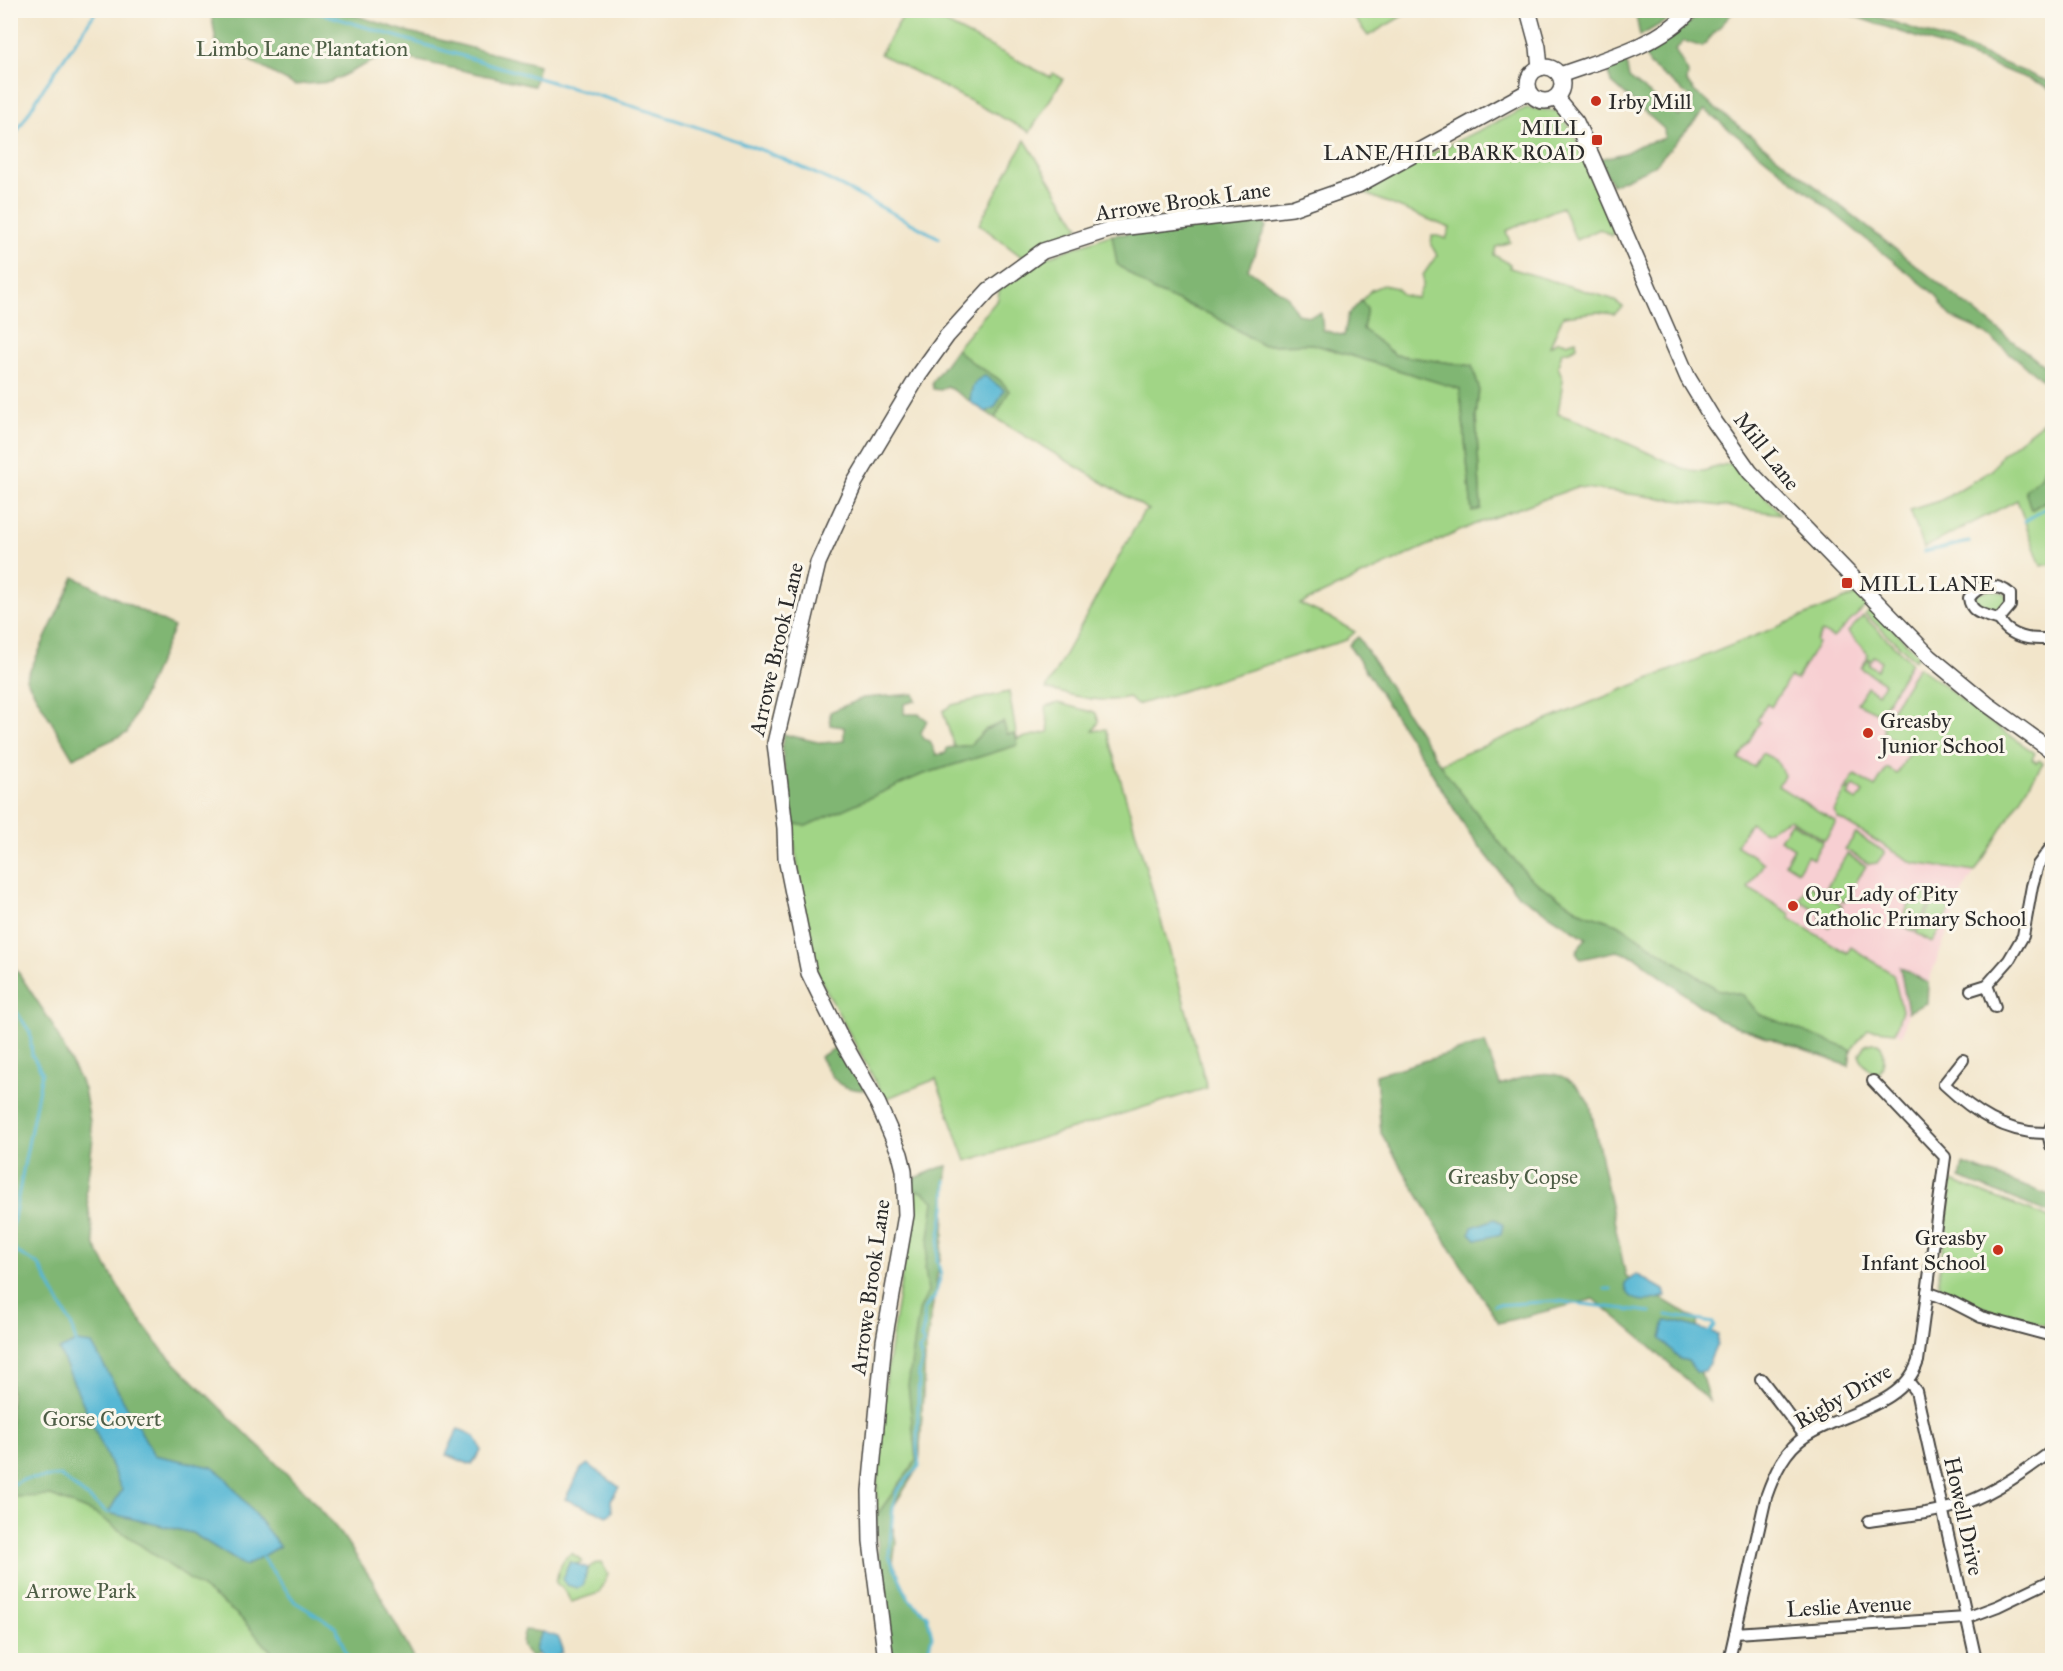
<svg xmlns="http://www.w3.org/2000/svg" width="2063" height="1671" font-family="'IM FELL Great Primer',serif">
  <style>
    .built { fill: #f7cfd2 }
    .green { fill: #a1d586; stroke: #668058; stroke-width: 1.5 }
    .forest { fill: #80b673; stroke: #56704f; stroke-width: 1.5 }
    .water { fill: #56b7d4; stroke: #407180; stroke-width: 1.5 }
    .lines { fill: none; stroke-linecap: round; stroke-linejoin: round }
    .stream { stroke: #56b7d4; stroke-width: 3 }
    .street-casing { stroke: #494743; stroke-width: 14 }
    .secondary-casing { stroke: #494743; stroke-width: 18 }
    .street { stroke: #fff; stroke-width: 10 }
    .secondary { stroke: #fff; stroke-width: 15 }
    .poi-dot { fill: #c8321e; stroke: #fbf7ec; stroke-width: 2 }
    .labels { text-anchor: middle; dominant-baseline: central; stroke-width: 6; stroke-linejoin: round; paint-order: stroke }
    .park-label { font-size: 22px; fill: #4e5e46; stroke: #fbf7ec }
    .poi-label { font-size: 22px; fill: #2b2b2b; stroke: #fbf7ec; text-anchor: start }
    .street-label { font-size: 22px; fill: #2b2b2b; stroke: #fbf7ec }
  </style>
  <rect width="100%" height="100%" fill="#fbf7ec"/>
  <filter id="ink" filterUnits="userSpaceOnUse"><feTurbulence type="fractalNoise" baseFrequency=".0167" numOctaves="2"/><feDisplacementMap in="SourceGraphic" scale="12" xChannelSelector="R" yChannelSelector="G"/><feConvolveMatrix kernelMatrix="1 2 1 2 8 2 1 2 1" color-interpolation-filters="sRGB"/></filter>
  <filter id="wash" filterUnits="userSpaceOnUse"><feTurbulence type="fractalNoise" baseFrequency=".008" numOctaves="4" result="noise"/><feDisplacementMap in="SourceGraphic" scale="24" xChannelSelector="R" yChannelSelector="G"/><feGaussianBlur stdDeviation="1.35" result="paint"/><feColorMatrix in="noise" values="0 0 0 0 0 0 0 0 0 0 0 0 0 0 0 0 0 1.4 0 .05"/><feComposite in="paint" operator="in"/></filter>
  <g filter="url(#wash)">
    <rect width="100%" height="100%" fill="#f2e5ca"/>
    <polygon class="built" points="1850,597 1863,616 1911,662 1941,683 1981,716 2035,753 2032,759 2037,763 2039,760 2043,763 1964,889 1928,983 1927,1003 1908,1012 1902,1036 1895,1032 1868,1029 1851,1050 1788,1027 1703,777 1797,619"/>
    <g class="green">
      <polygon points="906,11 922,11 1050,77 1053,73 1063,79 1030,132 880,54"/>
      <polygon points="1349,11 1411,11 1368,36"/>
      <path d="M1526 108 1557 111 1572 131 1595 179 1614 226 1612 236 1600 229 1576 240 1562 207 1506 231 1510 242 1496 247 1494 255 1510 264V268L1612 299 1623 307 1614 314 1597 312 1563 316 1550 346 1558 341 1566 343 1576 340 1577 347 1569 351 1562 352 1558 366 1563 380 1558 414 1581 422 1686 470 1703 471 1734 462 1781 514 1577 487 1473 525 1300 604 1329 617 1355 632 1346 640 1137 705 1128 697C1102 705 1072 695 1046 689L1143 513 1149 510 995 418 1009 391C1001 378 992 375 979 367 971 362 963 355 956 349L998 299 999 290 1044 258 1110 235 1214 316 1262 345 1313 344 1460 389 1472 512 1481 508 1476 417 1479 388 1472 366 1395 355 1362 329 1367 308 1361 301 1371 290 1383 285 1397 288 1402 295 1417 298 1423 285V275L1437 255 1431 245 1432 236H1440L1446 239 1450 228 1361 192 1426 156Z"/>
      <polygon points="1025,140 1079,227 1022,257 979,224"/>
      <polygon points="2052,415 2052,456 2048,457 2031,510 2052,497 2052,564 2041,566 2017,500 1924,548 1910,510 1942,500 1992,470 2001,455"/>
      <polygon points="1990,590 2005,593 2007,604 1998,614 1977,607 1974,603 1974,597 1979,592"/>
      <polygon points="1858,594 1868,604 1833,638 1822,632 1816,641 1818,643 1796,680 1790,677 1771,707 1767,704 1757,720 1760,722 1739,759 1754,767 1762,753 1776,760 1784,775 1778,786 1836,822 1825,840 1790,819 1765,832 1750,823 1736,845 1764,863 1748,888 1791,914 1789,918 1847,953 1851,947 1893,974 1902,1010 1895,1032 1868,1029 1851,1050 1849,1066 1719,1020 1610,938 1517,894 1467,830 1429,768"/>
      <polygon points="1872,607 1918,655 1915,660 1865,614"/>
      <polygon points="1863,616 1911,662 1880,714 1857,703 1867,687 1878,694 1884,683 1861,668 1867,659 1870,662 1869,664 1877,670 1881,661 1874,656 1871,660 1867,657 1868,654 1848,632"/>
      <polygon points="1918,667 1941,683 1981,716 2035,753 2032,759 2037,763 2039,760 2043,763 1975,872 1913,863 1838,818 1834,811 1846,789 1851,792 1848,796 1857,801 1863,792 1854,786 1851,790 1847,787 1855,775 1875,787 1887,768 1897,774 1910,751 1884,733 1883,723"/>
      <polygon points="1009,692 1017,739 1049,732 1046,707 1058,703 1096,713 1099,722 1093,731 1106,729 1179,983 1207,1088 966,1161 936,1079 885,1099 818,975 811,953 791,823 921,775 1017,745 1007,734 1003,722 985,730 970,745 954,747 943,711 952,705"/>
      <polygon points="1791,822 1823,841 1813,859 1807,856 1798,871 1785,863 1794,848 1780,839"/>
      <polygon points="1856,834 1885,852 1877,863 1869,864 1845,849"/>
      <polygon points="1847,854 1866,866 1844,902 1825,890"/>
      <polygon points="1808,884 1842,906 1829,927 1822,923 1819,912 1799,900"/>
      <polygon points="1918,890 1933,899 1914,932 1899,923"/>
      <polygon points="1935,900 1951,909 1932,942 1916,933"/>
      <path d="M1872 1043H1879C1886 1052 1885 1065 1879 1074H1874C1868 1069 1861 1063 1859 1055L1866 1045Z"/>
      <path d="M947 1166 944 1233 925 1354 919 1466 893 1507 892 1524 877 1532C874 1427 894 1324 911 1221L913 1199 911 1180 939 1168Z"/>
      <polygon points="1952,1181 2052,1219 2052,1327 1997,1313 1969,1301 1940,1286 1938,1281"/>
      <polygon points="51,1495 96,1514 206,1591 238,1615 279,1660 11,1660 10,1497"/>
      <path d="M571 1553 583 1561 577 1564 570 1562 562 1579 583 1585C586 1573 587 1564 601 1562L608 1574 599 1593 571 1602 565 1591 556 1583C558 1570 561 1561 571 1553Z"/>
    </g>
    <g class="forest">
      <polygon points="211,11 341,11 405,31 539,65 534,86 387,54 330,82 294,85 216,42"/>
      <polygon points="1635,11 1683,11 1640,36"/>
      <path d="M1703 11H1734L1702 47 1684 41 1675 50 1688 73 1687 82 1695 92 2052 372V388C2031 370 2009 352 1987 335 1964 318 1953 328 1937 296L1705 110 1654 166 1612 185 1599 159 1625 153 1640 145 1665 138 1664 129 1611 82 1606 67 1626 61 1629 78 1679 116 1694 100 1650 65 1644 54 1685 27Z"/>
      <polygon points="1838,11 1861,11 1952,42 2052,83 2052,90 2042,84 1925,40"/>
      <polygon points="1263,221 1266,227 1248,269 1288,297 1297,314 1310,316 1321,313 1323,330 1344,336 1348,315 1361,301 1367,308 1363,329 1395,355 1472,366 1479,388 1476,417 1481,509 1472,512 1460,389 1313,344 1262,345 1214,316 1152,290 1117,264 1112,235"/>
      <path d="M956 349C963 355 971 362 979 367 992 375 1001 378 1009 391L995 418 947 386 941 390 933 389 932 382Z"/>
      <polygon points="2052,456 2052,497 2031,510 2025,490 2041,477 2048,457"/>
      <polygon points="74,577 174,627 127,733 73,758 26,679"/>
      <polygon points="1358,637 1445,772 1504,848 1531,879 1582,912 1618,924 1717,989 1743,995 1759,1014 1851,1050 1849,1066 1719,1020 1636,957 1617,951 1581,959 1576,952 1586,938 1517,894 1467,830 1429,768 1349,645"/>
      <polygon points="914,694 916,701 904,704 904,714 919,714 927,720 921,733 924,739 930,741 936,755 946,753 947,748 970,745 985,730 1003,722 1007,734 1015,734 1018,745 921,775 806,826 791,823 782,750 783,734 822,743 844,741 844,727 830,725 830,712 863,698"/>
      <polygon points="10,960 51,1022 84,1089 93,1138 86,1192 95,1246 129,1305 163,1351 308,1495 342,1535 372,1580 415,1660 279,1660 238,1615 206,1591 96,1514 51,1496 11,1497"/>
      <polygon points="1900,967 1928,983 1927,1003 1908,1012"/>
      <path d="M1485 1043 1500 1085C1523 1077 1551 1065 1573 1083 1580 1088 1585 1098 1590 1105L1626 1277 1697 1320 1700 1370 1709 1401 1642 1339 1594 1299 1499 1323 1444 1238 1381 1133 1376 1075Z"/>
      <path d="M840 1045 865 1090C835 1089 835 1080 820 1057Z"/>
      <polygon points="1963,1164 2052,1196 2052,1214 1960,1178"/>
      <polygon points="947,1166 944,1233 925,1354 919,1466 893,1507 892,1524 896,1542 893,1562 909,1599 927,1615 932,1636 926,1660 891,1660 877,1538 876,1516 916,1461 908,1385 919,1311 928,1292 925,1268 934,1201 923,1192 912,1189 911,1180 939,1168"/>
      <path d="M525 1630 543 1632 537 1642 535 1650 539 1654 531 1657C520 1649 521 1641 525 1630Z"/>
    </g>
    <g class="water">
      <path d="M985 376 1004 390 995 407 986 412 970 402C971 389 972 381 985 376Z"/>
      <polygon points="1495,1219 1503,1224 1501,1234 1477,1240 1470,1233 1472,1227"/>
      <path d="M1636 1274 1664 1290 1666 1296C1651 1302 1628 1306 1625 1284Z"/>
      <polygon points="1665,1321 1678,1322 1718,1334 1717,1344 1705,1372 1696,1372 1688,1361 1680,1359 1661,1339"/>
      <polygon points="76,1342 92,1344 154,1455 212,1467 225,1477 280,1546 245,1566 192,1533 108,1513 122,1490 59,1350"/>
      <path d="M458 1429C471 1433 478 1436 481 1450L472 1465 446 1455Z"/>
      <polygon points="588,1464 619,1487 611,1500 612,1512 607,1516 565,1499 581,1469"/>
      <polygon points="570,1562 588,1568 583,1585 577,1588 567,1585 562,1579"/>
      <path d="M543 1632 558 1637 562 1646V1653C555 1658 550 1659 542 1659L535 1650 537 1642Z"/>
    </g>
    <g class="lines">
      <g class="stream">
        <path d="M312 10C457 58 607 93 751 146 816 170 878 206 939 238"/>
        <polyline points="10,143 43,89 97,10"/>
        <polyline points="2025,521 2052,504"/>
        <polyline points="1924,552 1969,542"/>
        <polyline points="10,1002 30,1032 32,1055 42,1072 11,1233 15,1251 39,1265 71,1324 76,1342"/>
        <polyline points="1605,1289 1611,1289"/>
        <polyline points="1494,1305 1557,1301 1651,1312"/>
        <polyline points="1667,1315 1713,1323 1714,1326 1709,1332"/>
        <polyline points="10,1486 21,1480 60,1476 108,1513"/>
        <polyline points="262,1557 295,1602 336,1627 349,1660"/>
        <polyline points="926,1660 932,1636 927,1615 909,1599 889,1556 893,1507 897,1491 919,1466 917,1448 919,1373 922,1362 919,1350 924,1343 921,1338 924,1326 924,1309 934,1298 941,1275 937,1260 940,1235 945,1207 946,1180"/>
      </g>
    </g>
  </g>
  <g filter="url(#ink)">
    <g class="lines">
      <g class="street-casing">
        <g id="street">
          <path d="M1999 619 2010 606V594C1998 583 1979 583 1969 598 1971 614 1984 614 1997 619 2001 620 2003 626 2007 629 2021 640 2035 639 2052 639"/>
          <polyline points="1987,985 1995,1007"/>
          <polyline points="1971,990 1987,985 2009,960 2023,936 2032,886 2038,865 2052,846"/>
          <path d="M1963 1060 1944 1084C1974 1112 2005 1134 2048 1133"/>
          <polyline points="2051,1146 2048,1133 2052,1124"/>
          <polyline points="1927,1292 1948,1300 1981,1317 2052,1336"/>
          <polyline points="1761,1379 1805,1436"/>
          <polyline points="1908,1381 1916,1391 1976,1660"/>
          <path d="M1869 1521C1901 1516 1935 1514 1965 1503 1997 1491 2025 1471 2052 1451"/>
          <polyline points="1735,1633 1966,1618 1998,1606 2052,1580"/>
          <path d="M1729 1660 1766 1497C1774 1474 1785 1449 1806 1436 1843 1412 1903 1407 1918 1361L1945 1157 1873 1081"/>
        </g>
      </g>
      <g class="secondary-casing">
        <g id="secondary">
          <polyline points="1528,10 1538,47 1540,68"/>
          <circle cx="1545" cy="84" r="17"/>
          <path d="M1560 75C1604 59 1658 46 1691 10"/>
          <polyline points="1556,98 1576,122 1592,157 1688,378 1714,421 1750,472 1930,657 1987,704 2052,751"/>
          <polyline points="886,1660 871,1542 870,1491 884,1341 906,1215 904,1170 900,1154 878,1104 843,1042 809,973 786,858 785,828 775,743 818,563 855,482 919,375 947,336 989,290 1043,251 1111,229 1292,208 1358,185 1529,91"/>
        </g>
      </g>
      <use href="#street" class="street"/>
      <use href="#secondary" class="secondary"/>
    </g>
  </g>
  <g class="poi-dot">
    <circle cx="1596" cy="101" r="6"/>
    <rect x="1591" y="134" width="12" height="12" rx="3"/>
    <rect x="1841" y="577" width="12" height="12" rx="3"/>
    <circle cx="1868" cy="733" r="6"/>
    <circle cx="1793" cy="906" r="6"/>
    <circle cx="1998" cy="1250" r="6"/>
  </g>
  <g class="labels">
    <g class="park-label">
      <text x="302" y="48">Limbo Lane Plantation</text>
      <text x="1513" y="1176">Greasby Copse</text>
      <text x="102" y="1418">Gorse Covert</text>
      <text x="81" y="1590">Arrowe Park</text>
    </g>
    <g class="poi-label">
      <text x="1608" y="101">Irby Mill</text>
      <text x="1585" y="127" text-anchor="end">MILL<tspan x="1585" dy="25">LANE/HILLBARK ROAD</tspan></text>
      <text x="1859" y="583">MILL LANE</text>
      <text x="1880" y="720">Greasby<tspan x="1880" dy="25">Junior School</tspan></text>
      <text x="1805" y="893">Our Lady of Pity<tspan x="1805" dy="25">Catholic Primary School</tspan></text>
      <text x="1986" y="1237" text-anchor="end">Greasby<tspan x="1986" dy="25">Infant School</tspan></text>
    </g>
    <g class="street-label">
      <text transform="translate(1183 201) rotate(-8)">Arrowe Brook Lane</text>
      <text transform="translate(1767 451) rotate(52)">Mill Lane</text>
      <text transform="translate(776 649) rotate(-77)">Arrowe Brook Lane</text>
      <text transform="translate(870 1287) rotate(-82)">Arrowe Brook Lane</text>
      <text transform="translate(1843 1396) rotate(-30)">Rigby Drive</text>
      <text transform="translate(1964 1516) rotate(78)">Howell Drive</text>
      <text transform="translate(1849 1606) rotate(-3)">Leslie Avenue</text>
    </g>
  </g>
  <rect width="2063" height="1671" fill="none" stroke="#fbf7ec" stroke-width="36"/>
</svg>
